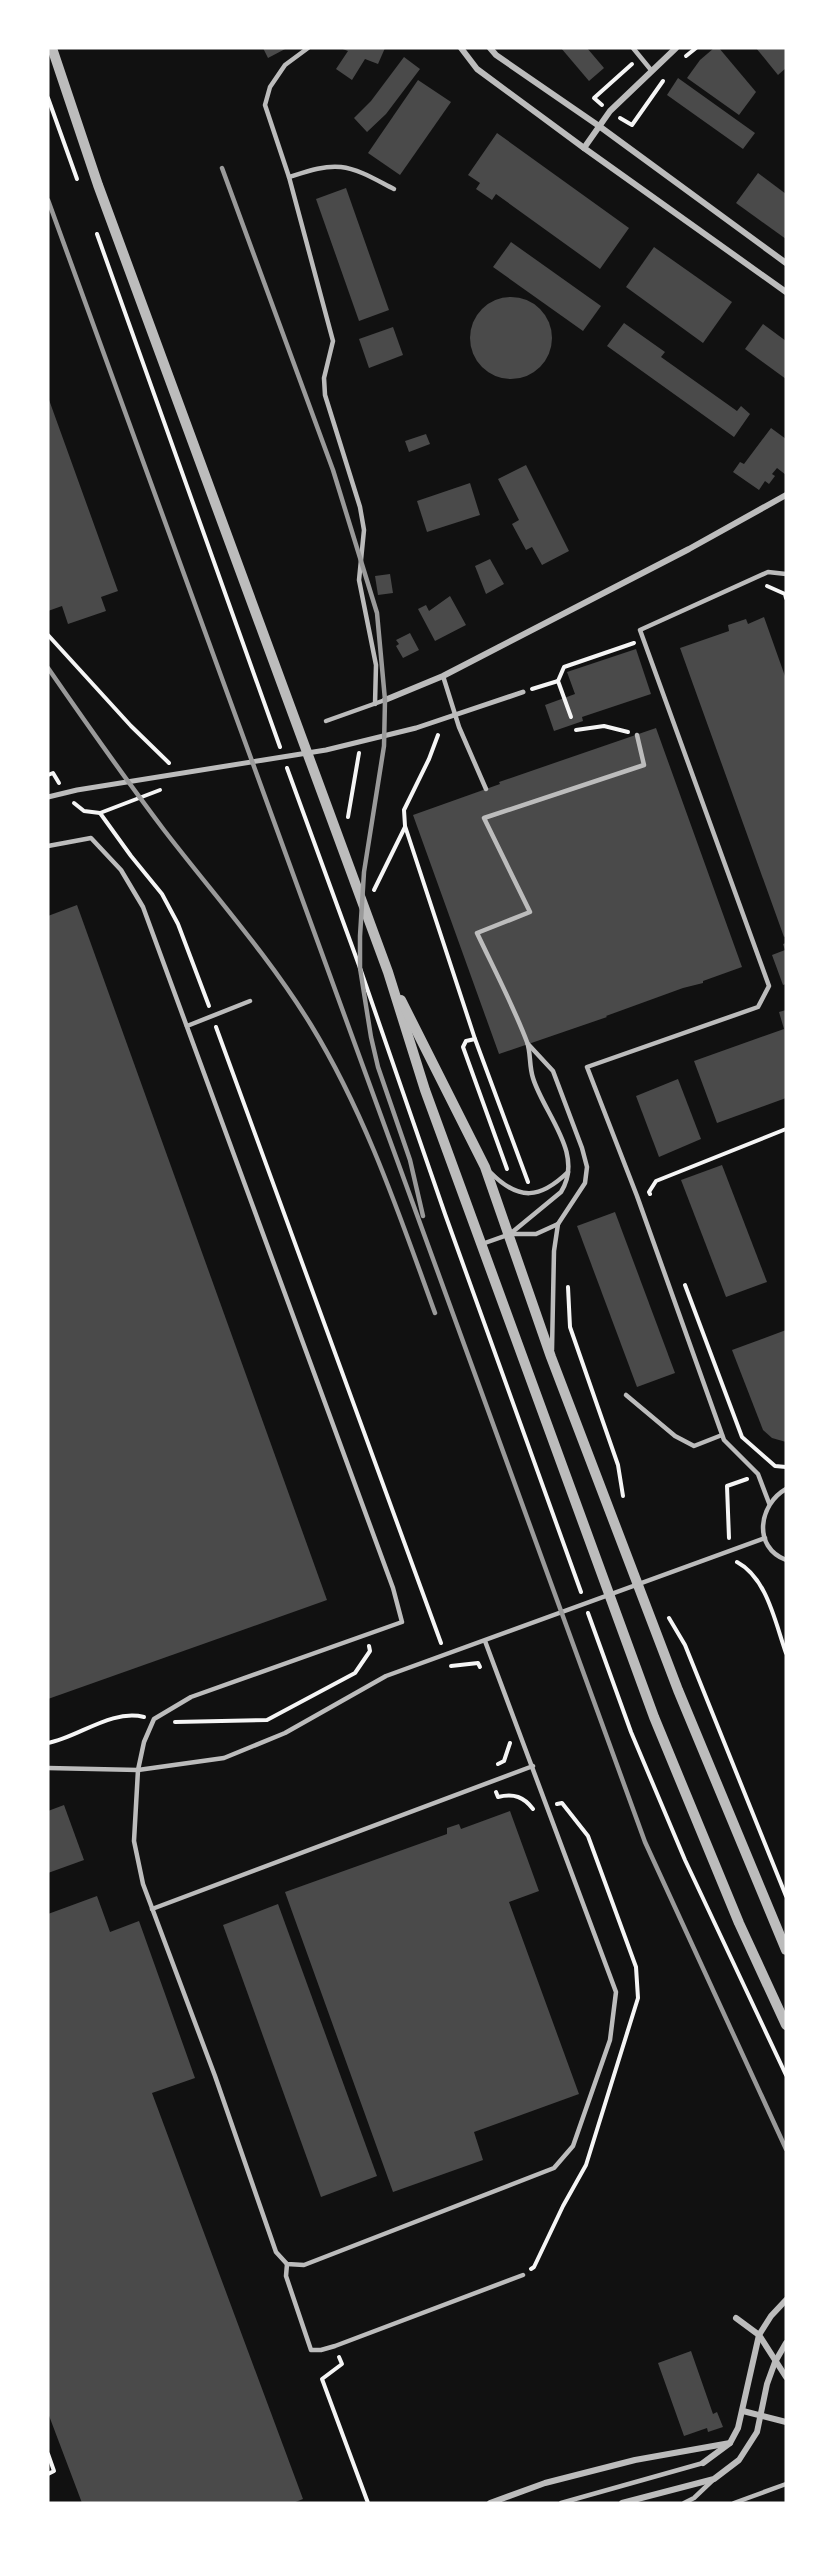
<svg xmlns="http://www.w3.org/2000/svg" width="834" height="2551" font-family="'PT Serif',serif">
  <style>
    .building { fill: #4a4a4a }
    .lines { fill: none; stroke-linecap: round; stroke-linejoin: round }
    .path { stroke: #f5f5f5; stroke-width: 4 }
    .service { stroke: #bcbcbc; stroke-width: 4.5 }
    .pedestrian { stroke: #bcbcbc; stroke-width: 5 }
    .minor { stroke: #bcbcbc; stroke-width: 6 }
    .tertiary { stroke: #bcbcbc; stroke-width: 10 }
    .rail { stroke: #9a9a9a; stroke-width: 4.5 }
  </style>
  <rect width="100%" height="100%" fill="#111"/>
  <g class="building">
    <polygon points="263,48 287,48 268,58"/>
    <polygon points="340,48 385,48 378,64 365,59 352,80 336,69 348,51"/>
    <polygon points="561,48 587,48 604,68 589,81"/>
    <polygon points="714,48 719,48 756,92 739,115 687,78 700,60"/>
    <polygon points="756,48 786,48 786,68 778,75"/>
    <polygon points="404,57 420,69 386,114 367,132 354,118 371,101"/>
    <polygon points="678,78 755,133 743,149 667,95"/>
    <polygon points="418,80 451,102 400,175 368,153"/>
    <polygon points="497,133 629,228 600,269 496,194 492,200 476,189 480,183 468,175"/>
    <polygon points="758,173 786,194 786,239 736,203"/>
    <polygon points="346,188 389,310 359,321 316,199"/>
    <polygon points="511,242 601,306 583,331 493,267"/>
    <polygon points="654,247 732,302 703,343 626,287"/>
    <circle cx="511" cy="338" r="41"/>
    <polygon points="624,323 665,352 661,357 737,411 741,406 750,414 734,437 607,346"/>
    <polygon points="763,324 786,341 786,379 745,349"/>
    <polygon points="393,327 403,355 369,368 359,339"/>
    <polygon points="48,397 118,591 101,597 106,611 68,624 62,606 48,611"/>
    <polygon points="771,428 786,439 786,475 777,468 772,474 775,476 769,484 765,481 759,490 733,472 740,462 744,464"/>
    <polygon points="426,434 430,444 409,452 405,441"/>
    <polygon points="526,465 569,551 542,565 532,547 526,550 512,524 519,520 498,479"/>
    <polygon points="470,483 480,515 427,532 417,501"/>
    <polygon points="490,559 504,584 486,594 475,566"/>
    <polygon points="390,574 393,593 378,595 375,576"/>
    <polygon points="450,596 466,625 435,641 418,609 426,605 429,611"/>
    <polygon points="764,617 786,679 786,936 784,937 680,648 729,631 728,625 746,619 748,624"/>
    <polygon points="410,633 419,650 403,658 396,646 399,644 396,640"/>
    <polygon points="636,649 651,694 582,717 583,721 554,731 545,705 575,694 567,672"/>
    <polygon points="656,728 742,967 703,981 703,983 683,988 606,1016 607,1017 499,1054 413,815 500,784 499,782"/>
    <polygon points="77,905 327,1600 48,1699 48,916"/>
    <polygon points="786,943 786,984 783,985 772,955 785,950 783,944"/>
    <polygon points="786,1010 786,1098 717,1123 694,1061 784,1029 779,1012"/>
    <polygon points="678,1079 701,1139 659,1157 636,1096"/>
    <polygon points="722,1165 767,1282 726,1297 681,1180"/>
    <polygon points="615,1212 675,1373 637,1387 577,1226"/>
    <polygon points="786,1330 786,1442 772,1438 763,1430 732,1350"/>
    <polygon points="64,1805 84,1860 48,1873 48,1811"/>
    <polygon points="510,1811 539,1891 509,1902 579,2094 474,2132 483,2160 393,2192 285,1892 447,1834 447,1828 459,1824 461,1829"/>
    <polygon points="97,1896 110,1932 139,1921 195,2078 152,2093 303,2499 293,2503 82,2503 48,2413 48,1914"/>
    <polygon points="278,1904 377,2176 321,2197 223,1925"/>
    <polygon points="691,2351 713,2414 717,2412 723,2427 708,2432 707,2428 684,2436 658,2363"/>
  </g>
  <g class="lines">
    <g class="path">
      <polyline points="686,56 696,48"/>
      <polyline points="48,98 77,179"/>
      <polyline points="602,105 594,98 632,64"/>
      <polyline points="620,118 632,125 663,81"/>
      <polyline points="97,234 280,747"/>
      <polyline points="767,586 785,594 786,598"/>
      <polyline points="48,635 131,726 169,763"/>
      <polyline points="532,689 558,681"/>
      <polyline points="571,717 558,681 564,667 634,643"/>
      <polyline points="576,730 604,726 628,732"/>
      <polyline points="438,735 429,759 404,810 405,826 475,1039 528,1182"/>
      <polyline points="287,768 360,968 445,1214 581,1592"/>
      <polyline points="48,775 53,773 59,783"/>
      <polyline points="160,790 100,813 131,856 162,894 178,924 209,1006"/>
      <polyline points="74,803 84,811 100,813"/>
      <polyline points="348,817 359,753"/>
      <polyline points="374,890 405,827"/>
      <polyline points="216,1027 441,1643"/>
      <polyline points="475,1039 466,1041 463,1047 507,1169"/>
      <polyline points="650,1194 649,1192 656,1181 786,1129"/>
      <polyline points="685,1285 742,1437 775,1466 786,1467"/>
      <polyline points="568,1287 570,1327 618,1465 623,1496"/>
      <polyline points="729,1538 727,1486 747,1479"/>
      <path d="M737 1562C767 1578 775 1622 786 1653"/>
      <polyline points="588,1613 631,1732 685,1860 786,2075"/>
      <polyline points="669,1618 685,1645 786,1896"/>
      <polyline points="451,1666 478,1663 480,1667"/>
      <polyline points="175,1722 267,1720 355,1673 370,1651 369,1646"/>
      <path d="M48 1743C79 1737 111 1709 144 1717"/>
      <polyline points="498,1764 504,1761 510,1743"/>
      <path d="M496 1792 498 1797C514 1793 524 1797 533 1809"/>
      <polyline points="531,2269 534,2267 563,2206 586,2165 638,1998 636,1967 588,1836 562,1803 557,1804"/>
      <polyline points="339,2357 342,2364 322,2379 368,2503"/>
      <polyline points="48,2454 54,2471 48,2474"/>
    </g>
    <g class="service">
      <polyline points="308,48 285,65 270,87 265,105 289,177 333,341 324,378 325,395 360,507 364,530 359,580 376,665 375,704"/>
      <polyline points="633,48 651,70"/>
      <path d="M289 177C305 172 324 165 341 167 359 169 378 181 394 189"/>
      <polyline points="443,676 459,727 486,789"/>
      <polyline points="326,721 385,700"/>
      <polyline points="48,846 91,838 121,870 143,907 393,1588 402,1622 191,1697 154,1719 144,1742 138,1770 134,1841 143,1884 215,2076 276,2252 287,2264 304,2265 554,2168 573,2146 610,2040 616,1992 485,1641"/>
      <polyline points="187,1026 250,1001"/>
      <polyline points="528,1044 553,1071 582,1148 587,1167 585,1183 558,1224 554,1251 552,1350"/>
      <path d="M491 1173C519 1201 540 1199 568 1172"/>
      <path d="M510 1234 561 1192C585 1154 544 1114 533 1078 529 1066 531 1053 527 1042 513 1005 494 969 477 933L530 912 484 818 644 765 637 735"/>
      <polyline points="482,1244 510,1234 536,1234 558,1224"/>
      <polyline points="626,1395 675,1436 694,1446 722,1435"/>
      <path d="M786 1489C759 1504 752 1547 786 1560"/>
      <polyline points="769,1503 758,1474 724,1440 637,1196 587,1067 758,1007 769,986 640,630 768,572 786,574"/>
      <polyline points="48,1768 138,1770 224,1758 285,1733 386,1676 765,1538"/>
      <polyline points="152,1909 533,1766"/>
      <polyline points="287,2264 286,2276 311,2350 321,2350 335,2346 523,2275"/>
      <polyline points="561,2503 703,2463"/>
      <polyline points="684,2503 694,2498 714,2479"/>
      <polyline points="734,2503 786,2484"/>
    </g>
    <polyline class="pedestrian" points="48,797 77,790 326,750 416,728 523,692"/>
    <g class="minor">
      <polyline points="461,48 477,69 584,148 786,292"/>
      <polyline points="490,48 496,55 599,126 786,263"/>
      <polyline points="584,148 610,111 676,48"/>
      <polyline points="385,700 443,676 689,549 786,495"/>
      <polyline points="736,2318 759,2335 786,2377"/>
      <polyline points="743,2411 786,2422"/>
      <polyline points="703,2463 730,2443 738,2428 759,2335 771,2316 786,2300"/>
      <polyline points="490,2503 545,2483 635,2460 730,2443"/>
      <polyline points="622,2503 714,2479 739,2460 757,2432 767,2384 775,2362 786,2343"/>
    </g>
    <g class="tertiary">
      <polyline points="52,48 98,185 388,972 425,1090 654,1717 739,1923 786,2025"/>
      <polyline points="401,1000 485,1167 551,1357 678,1690 786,1950"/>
    </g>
    <g class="rail">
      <polyline points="222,168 333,470 377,613 385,700 384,746 364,872 360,936 360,968 371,1037 378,1067 410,1160 423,1216"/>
      <polyline points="48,200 645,1842 786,2149"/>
      <path d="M48 668C86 723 124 777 164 830 214 895 268 955 311 1025 366 1115 399 1214 435 1313"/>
    </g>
  </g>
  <rect width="834" height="2551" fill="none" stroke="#ffffff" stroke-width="99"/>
</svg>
